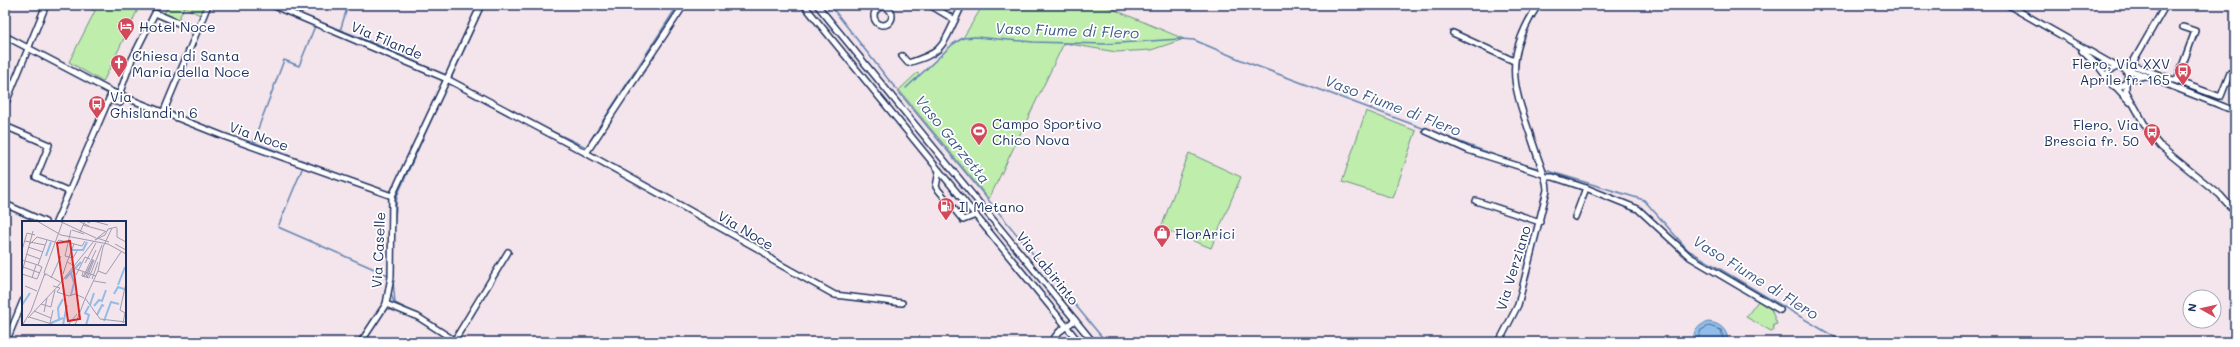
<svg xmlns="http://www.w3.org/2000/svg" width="2240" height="347" font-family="Mali,sans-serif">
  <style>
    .green { fill: #beedac; stroke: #6c8e85 }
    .water { fill: #90bdea; stroke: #6184b2 }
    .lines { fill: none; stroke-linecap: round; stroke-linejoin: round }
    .shore { stroke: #4a6896; stroke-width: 1 }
    .stream { stroke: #6184b2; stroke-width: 1.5 }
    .minor-casing { stroke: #1b2f5e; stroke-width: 8 }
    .minor { stroke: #fff; stroke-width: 5 }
    .labels { text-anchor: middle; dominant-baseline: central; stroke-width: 3.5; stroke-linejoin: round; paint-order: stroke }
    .poi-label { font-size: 14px; fill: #1b2f5e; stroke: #fff; text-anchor: start }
    .street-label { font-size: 14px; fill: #1b2f5e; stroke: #fff }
    .water-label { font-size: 15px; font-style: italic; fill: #3e5a88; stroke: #fff }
    .inset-river { fill: none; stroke: #90bdea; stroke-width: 2 }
    .inset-road { fill: none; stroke: #9d9cb3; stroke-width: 1 }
    .view { fill: #d62828; fill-opacity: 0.15; stroke: #d62828; stroke-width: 2 }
    .inset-edge { fill: none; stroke: #1b2f5e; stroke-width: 2 }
  </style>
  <rect width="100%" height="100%" fill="#f4e4eb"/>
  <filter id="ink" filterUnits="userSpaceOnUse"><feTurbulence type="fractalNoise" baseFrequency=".025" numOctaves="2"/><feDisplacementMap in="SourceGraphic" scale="8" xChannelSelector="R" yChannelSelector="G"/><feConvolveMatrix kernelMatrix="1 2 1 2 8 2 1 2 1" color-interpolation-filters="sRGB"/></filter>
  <g filter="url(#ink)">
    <g class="green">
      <polygon points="83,5 140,5 103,82 69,62 95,11"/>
      <polygon points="168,5 203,5 206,6 202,16 184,7 178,21 164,14"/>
      <polygon points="983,5 1103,5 1184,39 1151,50 1116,52 1064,43 989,199 899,90 917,73 920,75 953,44 963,38"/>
      <polygon points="1366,111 1416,131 1393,198 1342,182"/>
      <polygon points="1189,153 1241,177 1211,248 1161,228"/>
      <polygon points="1758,301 1771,309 1777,324 1773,325 1774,330 1771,331 1746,317"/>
    </g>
    <path class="water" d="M1708 322C1720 323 1728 330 1728 342H1693C1693 331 1698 325 1708 322Z"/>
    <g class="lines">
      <polyline class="shore" points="1697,342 1701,330 1709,326 1721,330 1724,342"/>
      <g class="stream">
        <polyline points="830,5 888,79 1106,342"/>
        <polyline points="304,16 364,39 445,75"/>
        <polyline points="317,21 299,66 284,60 253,142 373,187"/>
        <polyline points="473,30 451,78 473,90"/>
        <polyline points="340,31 348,5"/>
        <polyline points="906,88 953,44 963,38 975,37 1033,42 1104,44 1180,39 1194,40 1246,62 1508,160 1541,169"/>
        <polyline points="536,124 586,147 678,5"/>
        <polyline points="259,152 298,166"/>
        <polyline points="302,169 278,227 388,275"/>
        <polyline points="1545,170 1644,200 1688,250 1843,342"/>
        <polyline points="394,228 397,196 447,85"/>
        <polyline points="393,280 395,303 413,312"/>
        <polyline points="391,294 394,303"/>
        <polyline points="425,319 449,334"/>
      </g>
      <g class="minor-casing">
        <g id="minor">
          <polyline points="272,5 447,79 481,5"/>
          <polyline points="804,5 1079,342"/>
          <polyline points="817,5 1093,342"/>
          <polyline points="930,5 955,20 962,5"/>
          <polyline points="2008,5 2117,67 2138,73 2235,111"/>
          <circle cx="883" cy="16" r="9"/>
          <polyline points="2164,8 2133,62 2135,66 2218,96 2221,96 2230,73"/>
          <polyline points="1453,33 1514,61"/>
          <polyline points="5,36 112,92 223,136 392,196 447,79 586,153 684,5"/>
          <polyline points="2082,51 2099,67 2113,86 2119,87 2126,83 2128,75 2125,70"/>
          <path d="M902 56 908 63C940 53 941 50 955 20"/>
          <polyline points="2107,78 2109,71 2117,67"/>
          <polyline points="2127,80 2144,76"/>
          <polyline points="2177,80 2195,31 2183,27"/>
          <polyline points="2126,83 2126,91 2150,134 2161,147 2220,195 2235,212"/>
          <polyline points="2116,87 2130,102"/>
          <polyline points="119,95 132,59 155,13 197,31"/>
          <polyline points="109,100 120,103 124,96"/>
          <polyline points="5,105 46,5"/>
          <polyline points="163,113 208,5"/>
          <polyline points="5,126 49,145 36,177 68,191"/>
          <polyline points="1426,131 1468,150 1543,174"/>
          <polyline points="586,153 764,252 772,260 835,295 902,303"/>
          <polyline points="939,171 936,187 963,220 976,215"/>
          <polyline points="1545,177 1553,177 1586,188 1638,209 1690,257 1780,310"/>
          <polyline points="1476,201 1540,222"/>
          <polyline points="5,204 45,222"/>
          <polyline points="1575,217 1586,188"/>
          <polyline points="56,222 112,92"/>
          <polyline points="386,304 418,317 457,342"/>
          <polyline points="454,341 508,252"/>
          <polyline points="6,342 23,301"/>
          <polyline points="361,342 386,304 391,277 392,196"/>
          <polyline points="1051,342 1059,332 1075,320"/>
          <path d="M1499 342 1518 305 1547 190C1547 178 1540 165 1536 152 1516 90 1499 65 1538 5"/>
        </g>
      </g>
      <use href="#minor" class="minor"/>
    </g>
  </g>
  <defs>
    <g id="hotel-pin" transform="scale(0.9)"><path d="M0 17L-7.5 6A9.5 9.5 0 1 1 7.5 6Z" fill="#d1495b" stroke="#fff"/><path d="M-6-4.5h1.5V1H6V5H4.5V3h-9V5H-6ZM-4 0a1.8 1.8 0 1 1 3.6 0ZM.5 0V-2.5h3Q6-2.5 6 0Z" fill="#fff"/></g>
    <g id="church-pin" transform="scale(0.9)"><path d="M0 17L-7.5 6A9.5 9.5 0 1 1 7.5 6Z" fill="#d1495b" stroke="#fff"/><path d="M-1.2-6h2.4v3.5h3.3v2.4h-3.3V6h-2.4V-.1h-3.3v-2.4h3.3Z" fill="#fff"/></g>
    <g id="bus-pin" transform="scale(0.9)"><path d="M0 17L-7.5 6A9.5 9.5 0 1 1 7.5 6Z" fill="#d1495b" stroke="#fff"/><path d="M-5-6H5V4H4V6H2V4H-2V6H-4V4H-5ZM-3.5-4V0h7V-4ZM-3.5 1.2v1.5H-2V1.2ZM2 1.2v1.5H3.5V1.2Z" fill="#fff"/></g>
    <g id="stadium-pin" transform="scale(0.9)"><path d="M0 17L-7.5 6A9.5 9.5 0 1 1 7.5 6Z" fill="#d1495b" stroke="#fff"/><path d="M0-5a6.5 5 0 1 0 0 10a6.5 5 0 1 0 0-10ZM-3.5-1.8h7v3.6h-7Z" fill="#fff"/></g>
    <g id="fuel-pin" transform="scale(0.9)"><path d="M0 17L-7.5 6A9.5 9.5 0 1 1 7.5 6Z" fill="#d1495b" stroke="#fff"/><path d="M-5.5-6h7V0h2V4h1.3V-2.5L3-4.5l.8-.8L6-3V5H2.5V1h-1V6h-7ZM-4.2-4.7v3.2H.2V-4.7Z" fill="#fff"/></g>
    <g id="shop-pin" transform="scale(0.9)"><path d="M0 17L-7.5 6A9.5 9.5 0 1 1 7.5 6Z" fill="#d1495b" stroke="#fff"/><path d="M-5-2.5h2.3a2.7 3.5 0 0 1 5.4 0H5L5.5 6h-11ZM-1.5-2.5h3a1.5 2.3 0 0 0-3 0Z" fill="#fff"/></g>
  </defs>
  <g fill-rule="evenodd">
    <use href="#hotel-pin" x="126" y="26"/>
    <use href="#church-pin" x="119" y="63"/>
    <use href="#bus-pin" x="2183" y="71"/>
    <use href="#bus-pin" x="97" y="104"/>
    <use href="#stadium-pin" x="979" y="131"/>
    <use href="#bus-pin" x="2152" y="132"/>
    <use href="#fuel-pin" x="946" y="206"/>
    <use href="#shop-pin" x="1162" y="233"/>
  </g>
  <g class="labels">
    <g class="poi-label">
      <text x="139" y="26">Hotel Noce</text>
      <text x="132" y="55">Chiesa di Santa<tspan x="132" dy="16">Maria della Noce</tspan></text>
      <text x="2170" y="63" text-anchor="end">Flero, Via XXV<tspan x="2170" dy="16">Aprile fr. 165</tspan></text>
      <text x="110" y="96">Via<tspan x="110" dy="16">Ghislandi n 6</tspan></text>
      <text x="992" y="123">Campo Sportivo<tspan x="992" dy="16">Chico Nova</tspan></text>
      <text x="2139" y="124" text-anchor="end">Flero, Via<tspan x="2139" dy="16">Brescia fr. 50</tspan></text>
      <text x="959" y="206">Il Metano</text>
      <text x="1175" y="233">FlorArici</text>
    </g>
    <g class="street-label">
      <text transform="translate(387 40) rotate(23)">Via Filande</text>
      <text transform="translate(259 136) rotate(19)">Via Noce</text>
      <text transform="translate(746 230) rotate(31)">Via Noce</text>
      <text transform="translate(378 250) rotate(-87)">Via Caselle</text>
      <text transform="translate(1048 268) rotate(51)">Via Labirinto</text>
      <text transform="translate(1513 268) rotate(-73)">Via Verziano</text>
    </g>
    <g class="water-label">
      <text transform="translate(1067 30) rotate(2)">Vaso Fiume di Flero</text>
      <text transform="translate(1393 105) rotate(21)">Vaso Fiume di Flero</text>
      <text transform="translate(953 139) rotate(51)">Vaso Garzetta</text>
      <text transform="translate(1756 277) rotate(32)">Vaso Fiume di Flero</text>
    </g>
  </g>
  <g transform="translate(22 221)">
    <rect width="104" height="104" fill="#f4e4eb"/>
    <path class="inset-river" d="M50 29H61L65 21M24 35 29 21M49 52 52 62 49 74M43 58 59 41M96 64 103 46M92 73 96 66 102 68M0 84 8 72M68 84 72 72M72 85 77 79 80 80 84 69M75 94 80 84 82 85M37 98 36 87 41 78M82 100 89 81 97 83M29 102 41 97M41 104 45 84M64 104 67 94 63 92 67 85"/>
    <path class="inset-road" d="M15 0 39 14 86 23 104 33M37 0 74 17M56 0 67 5M71 0 86 4M61 4 83 10M95 7V16L104 21M49 9 43 35 47 36 45 41 53 45M50 9 62 13M84 10 73 19 83 14 86 8 95 6M58 11 63 0 68 2M75 17 87 21M3 20 23 24M35 21 37 19 60 25 63 20M8 23 15 16 33 21M52 23 47 36 51 37 55 30M93 23 104 29M6 26 21 31M0 29 5 12 13 14M4 33 18 38M0 39 16 44M63 42 74 22M104 42V60M16 44 25 19M1 46 18 52M54 48 74 55M76 50 84 53 99 31M0 51 11 10M61 51 60 55 67 57 80 24M22 52 41 0M0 53 15 58 20 46 16 44M24 53 38 61M41 53 45 41M54 54 63 36 68 38M61 56 74 29M62 56 71 39M64 56 71 38M10 57 14 44M29 57 39 35M65 57 72 39M70 58 76 41M72 60 84 62M3 65 15 70M31 65 38 67 35 71M36 65 72 20M35 71 47 75 53 73 62 77M63 77 78 98 104 101M63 78 76 50 81 26 90 7M30 81 33 69M19 83 29 86 30 81M12 90 29 97M22 91 25 77M7 96 33 104M6 97 37 64M28 102 31 89M101 102 103 92 98 89 104 62M1 103 9 90 23 52V55M46 104 55 93M53 104 63 78"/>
    <path class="view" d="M48 20 58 98 46 100 35 22Z"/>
    <rect width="104" height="104" class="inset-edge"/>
  </g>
  <rect width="2240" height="347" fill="none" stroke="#fff" stroke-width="20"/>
  <rect x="10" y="10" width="2220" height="327" fill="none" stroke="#1b2f5e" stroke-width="1.5" filter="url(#ink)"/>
  <g transform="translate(2202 309) rotate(278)"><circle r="19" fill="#ffffff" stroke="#a4acbf"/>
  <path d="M0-3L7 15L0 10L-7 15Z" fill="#d1495b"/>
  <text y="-6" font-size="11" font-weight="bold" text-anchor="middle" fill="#1b2f5e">N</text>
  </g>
</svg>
